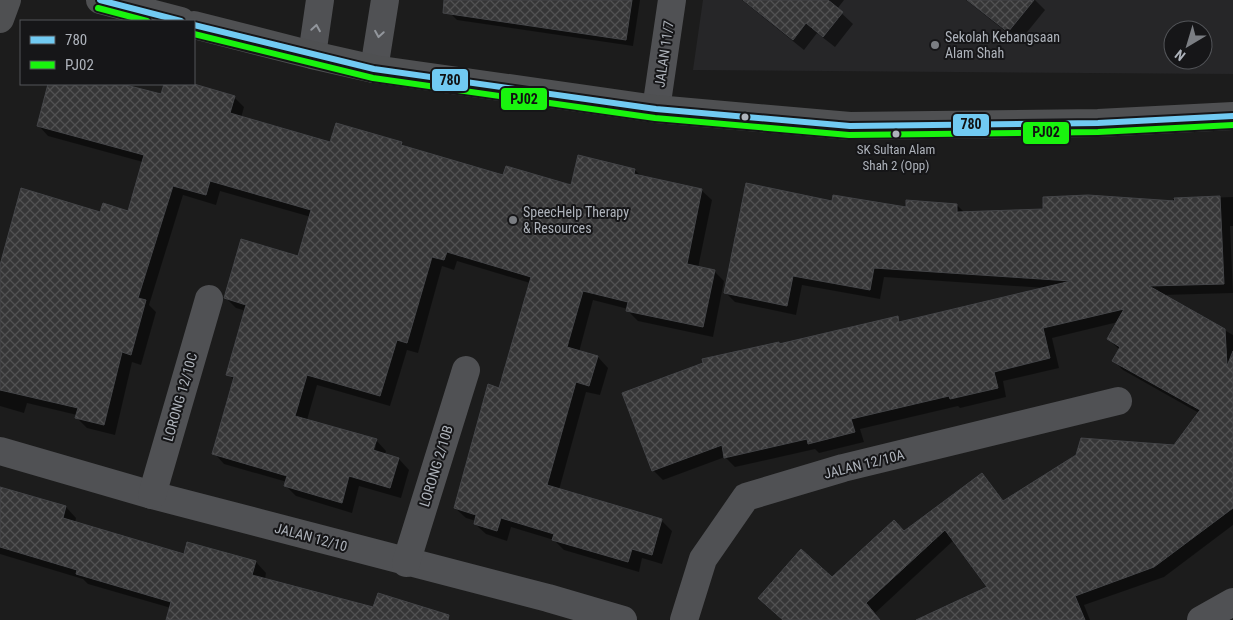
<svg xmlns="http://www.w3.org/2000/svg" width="1233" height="620" font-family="'Roboto Condensed',sans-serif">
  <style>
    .built { fill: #262628; fill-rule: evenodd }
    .shadow { fill: #0007; fill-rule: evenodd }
    .building { fill: url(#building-cross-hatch); stroke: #444548 }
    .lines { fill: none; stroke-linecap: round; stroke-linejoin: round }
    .street { stroke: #505154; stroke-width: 28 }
    .secondary { stroke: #4f5052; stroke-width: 28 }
    .bus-1-casing { stroke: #161618; stroke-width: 10 }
    .bus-2-casing { stroke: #161618; stroke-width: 10 }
    .bus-1 { stroke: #71caf2; stroke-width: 6 }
    .bus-2 { stroke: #19f40e; stroke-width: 6 }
    .oneway { stroke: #92969c }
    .poi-dot { fill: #7b7e83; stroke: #161618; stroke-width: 2 }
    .bus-dot { fill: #aeb3bb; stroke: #161618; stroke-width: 2 }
    .labels { text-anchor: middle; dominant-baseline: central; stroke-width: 4; stroke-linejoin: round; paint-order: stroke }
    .bus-label { font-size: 13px; fill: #aeb3bb; stroke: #161618 }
    .poi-label { font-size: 14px; fill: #aeb3bb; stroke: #161618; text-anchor: start }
    .street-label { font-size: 14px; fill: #aeb3bb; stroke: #161618 }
    .line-badge { stroke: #161618; stroke-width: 2 }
    .pale-badge-label { font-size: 14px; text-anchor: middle; font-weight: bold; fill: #111 }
  </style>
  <defs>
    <pattern id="building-cross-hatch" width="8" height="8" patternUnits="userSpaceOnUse" patternTransform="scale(1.25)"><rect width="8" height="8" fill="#363637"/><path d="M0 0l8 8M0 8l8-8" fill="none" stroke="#515152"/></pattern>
  </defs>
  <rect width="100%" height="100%" fill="#1c1c1c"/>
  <path class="built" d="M703 0H1233V74L693 70ZM1173 30H1203V60H1173Z"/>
  <g class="shadow">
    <polygon points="452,0 640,0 633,46 457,20 450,13"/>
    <polygon points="742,0 844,0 837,9 853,24 835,47 817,33 804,50"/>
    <polygon points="966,0 1035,0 1045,10 1019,42"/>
    <path d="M49 84H117L162 96 165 84H189L234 97 244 107 241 118 331 144 401 143 405 147 504 177 572 187 635 170 642 177 701 190 712 200 698 268 714 271 724 281 713 337 638 321 627 310 628 309 593 300 579 352 598 357 608 368 600 395 586 392 559 490 661 520 672 531 662 564 642 558 639 572 564 550 554 540 511 527 507 541 486 534 475 524 476 521 466 518 455 508 500 389 530 283 457 261 454 270 442 266 418 353 407 350 390 406 317 385 307 420 376 440 386 451 385 455 399 459 409 470 401 498 359 486 352 513 296 496 286 486 287 482 224 464 214 453 235 381 228 374 246 311 236 308 226 298 299 257 311 217 220 191 216 205 183 195 149 305 156 312 141 365 132 362 115 435 87 428 77 418V415L27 403 24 413 0 406V273L101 213 129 212 143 162 48 136 38 125ZM374 445H376L373 457 370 456Z"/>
    <polygon points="1233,197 1233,226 1230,226 1233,293 1163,295 1233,335 1233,525 1164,577 1084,605 1090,620 943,620 989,587 954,540 875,613 880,620 784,620 832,579 904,532 982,475 1004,502 1175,446 1199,413 1123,370 1114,361 1120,350 1108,339 1118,322 1052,338 1059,368 1003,381 1006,397 960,408 958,406 860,429 864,442 819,453 815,449 735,467 725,457 663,480 653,470 704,363 779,344 780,345 897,318 902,322 1045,288 884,277 880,299 802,285 796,315 735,302 725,292 833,203 907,209 957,205 965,213 1173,202 1173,199"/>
    <polygon points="0,488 66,507 76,518 75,523 185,555 256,562 266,573 265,579 374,609 443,620 170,620 171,608 88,584 83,579 0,554"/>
  </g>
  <g class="building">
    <polygon points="444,0 632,0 626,40 443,13"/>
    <polygon points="743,0 828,0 843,12 823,37 806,23 793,40"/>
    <polygon points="967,0 1034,0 1008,32"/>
    <polygon points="48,84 122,84 161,94 164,84 194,84 235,96 230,113 330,142 336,123 402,142 401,145 503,175 506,166 571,185 578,155 635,169 634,174 702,189 687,264 715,270 703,327 626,311 628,302 583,291 567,347 598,356 589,386 576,382 547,485 662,519 652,555 632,549 628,562 552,540 554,534 501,518 497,531 474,524 476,515 454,508 488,384 499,388 531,277 447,252 444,260 432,257 407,343 397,340 380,396 307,375 295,416 377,439 373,450 399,458 390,488 349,476 342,503 284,486 287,476 212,454 234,377 226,375 246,305 224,298 241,239 298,256 311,210 210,181 206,195 173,186 138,298 146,300 131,355 122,352 104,425 75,418 78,408 0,390 0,265 21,188 100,212 103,203 128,211 144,155 37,126"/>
    <polygon points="746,183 832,201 833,195 906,207 906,200 957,204 957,212 1043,209 1043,197 1088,195 1175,201 1174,198 1220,196 1224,284 1149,286 1225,329 1227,366 1233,351 1233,508 1154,567 1075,596 1085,620 916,620 987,587 945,530 866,603 880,620 783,620 758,598 801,549 832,577 894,520 904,531 982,473 1003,501 1076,455 1081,438 1174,445 1200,410 1112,361 1120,347 1107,339 1124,309 1043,328 1050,358 994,372 998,388 950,399 949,396 851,419 855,432 808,444 807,439 724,458 722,445 652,471 622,393 703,363 702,359 779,342 779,344 898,316 899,322 1071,281 874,268 870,290 793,276 787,306 724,293"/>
    <polygon points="0,487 66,506 63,518 184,554 187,542 256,561 252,575 373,607 378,593 449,615 448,620 166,620 171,602 76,574 77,570 0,547"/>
  </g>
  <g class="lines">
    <g class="street">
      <polyline points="312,55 320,0"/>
      <polyline points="374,69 385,0"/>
      <polyline points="656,109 672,0"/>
      <polyline points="0,451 152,495 548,598 623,620"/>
      <polyline points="152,495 209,299"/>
      <polyline points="406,563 466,370"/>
      <polyline points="684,620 703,559 746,497 843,468 1118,401"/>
      <polyline points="1201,620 1233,602"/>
    </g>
    <g class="secondary">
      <polyline points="100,0 181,21"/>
      <polyline points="0,19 7,0"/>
      <polyline points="194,25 312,55 374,69 656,109 850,126 1098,123 1233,116"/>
    </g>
    <g class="bus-1-casing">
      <g id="bus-1">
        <polyline points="100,0 181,21"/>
        <polyline points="194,25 374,69 656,109 850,126 1098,123 1233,116"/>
      </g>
    </g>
    <g class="bus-2-casing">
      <g id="bus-2">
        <polyline points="98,8 147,21"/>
        <polyline points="194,34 373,78 655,118 849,135 1098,132 1233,125"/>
      </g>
    </g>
    <use href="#bus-1" class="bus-1"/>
    <use href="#bus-2" class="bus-2"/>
  </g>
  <defs><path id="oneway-chevron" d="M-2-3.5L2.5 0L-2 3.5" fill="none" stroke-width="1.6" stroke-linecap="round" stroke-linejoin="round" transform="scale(1.25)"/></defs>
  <g class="oneway">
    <use href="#oneway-chevron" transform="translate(316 28) rotate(-81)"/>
    <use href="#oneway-chevron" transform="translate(379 34) rotate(99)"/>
  </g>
  <g class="poi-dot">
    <circle cx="935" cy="45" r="5"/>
    <circle cx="513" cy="220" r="5"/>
  </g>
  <g class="bus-dot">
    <circle cx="745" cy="117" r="4.5"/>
    <circle cx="896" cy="134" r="4.5"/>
  </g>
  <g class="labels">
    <g class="bus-label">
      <text x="896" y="149">SK Sultan Alam<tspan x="896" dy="16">Shah 2 (Opp)</tspan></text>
    </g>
    <g class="poi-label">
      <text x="945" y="37">Sekolah Kebangsaan<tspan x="945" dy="16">Alam Shah</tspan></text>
      <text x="523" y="212">SpeecHelp Therapy<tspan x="523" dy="16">&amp; Resources</tspan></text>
    </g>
    <g class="street-label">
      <text transform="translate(664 54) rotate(-82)">JALAN 11/7</text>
      <text transform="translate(180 397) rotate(-74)">LORONG 12/10C</text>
      <text transform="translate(864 464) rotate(-14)">JALAN 12/10A</text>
      <text transform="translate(436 466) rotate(-73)">LORONG 2/10B</text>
      <text transform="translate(311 537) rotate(15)">JALAN 12/10</text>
    </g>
  </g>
  <g class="line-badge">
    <rect x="431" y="68" width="38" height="24" rx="5" fill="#71caf2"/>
    <rect x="500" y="87" width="48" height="24" rx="5" fill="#19f40e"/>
    <rect x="952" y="113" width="38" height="24" rx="5" fill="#71caf2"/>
    <rect x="1022" y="121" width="48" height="24" rx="5" fill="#19f40e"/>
  </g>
  <g class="pale-badge-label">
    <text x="450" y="85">780</text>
    <text x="524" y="104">PJ02</text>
    <text x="971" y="129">780</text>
    <text x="1046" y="137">PJ02</text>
  </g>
  <rect x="20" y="20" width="175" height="65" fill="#161618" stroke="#535559"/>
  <rect x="30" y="36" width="25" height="8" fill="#71caf2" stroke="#535559"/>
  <text x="65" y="45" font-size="15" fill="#aeb3bb">780</text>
  <rect x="30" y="61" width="25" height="8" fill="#19f40e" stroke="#535559"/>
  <text x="65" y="70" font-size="15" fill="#aeb3bb">PJ02</text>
  <g transform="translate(1188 45) rotate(218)"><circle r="24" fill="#161618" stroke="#535559"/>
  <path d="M0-4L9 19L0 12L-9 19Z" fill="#7b7e83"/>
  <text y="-8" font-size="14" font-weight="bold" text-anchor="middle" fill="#aeb3bb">N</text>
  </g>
</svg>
